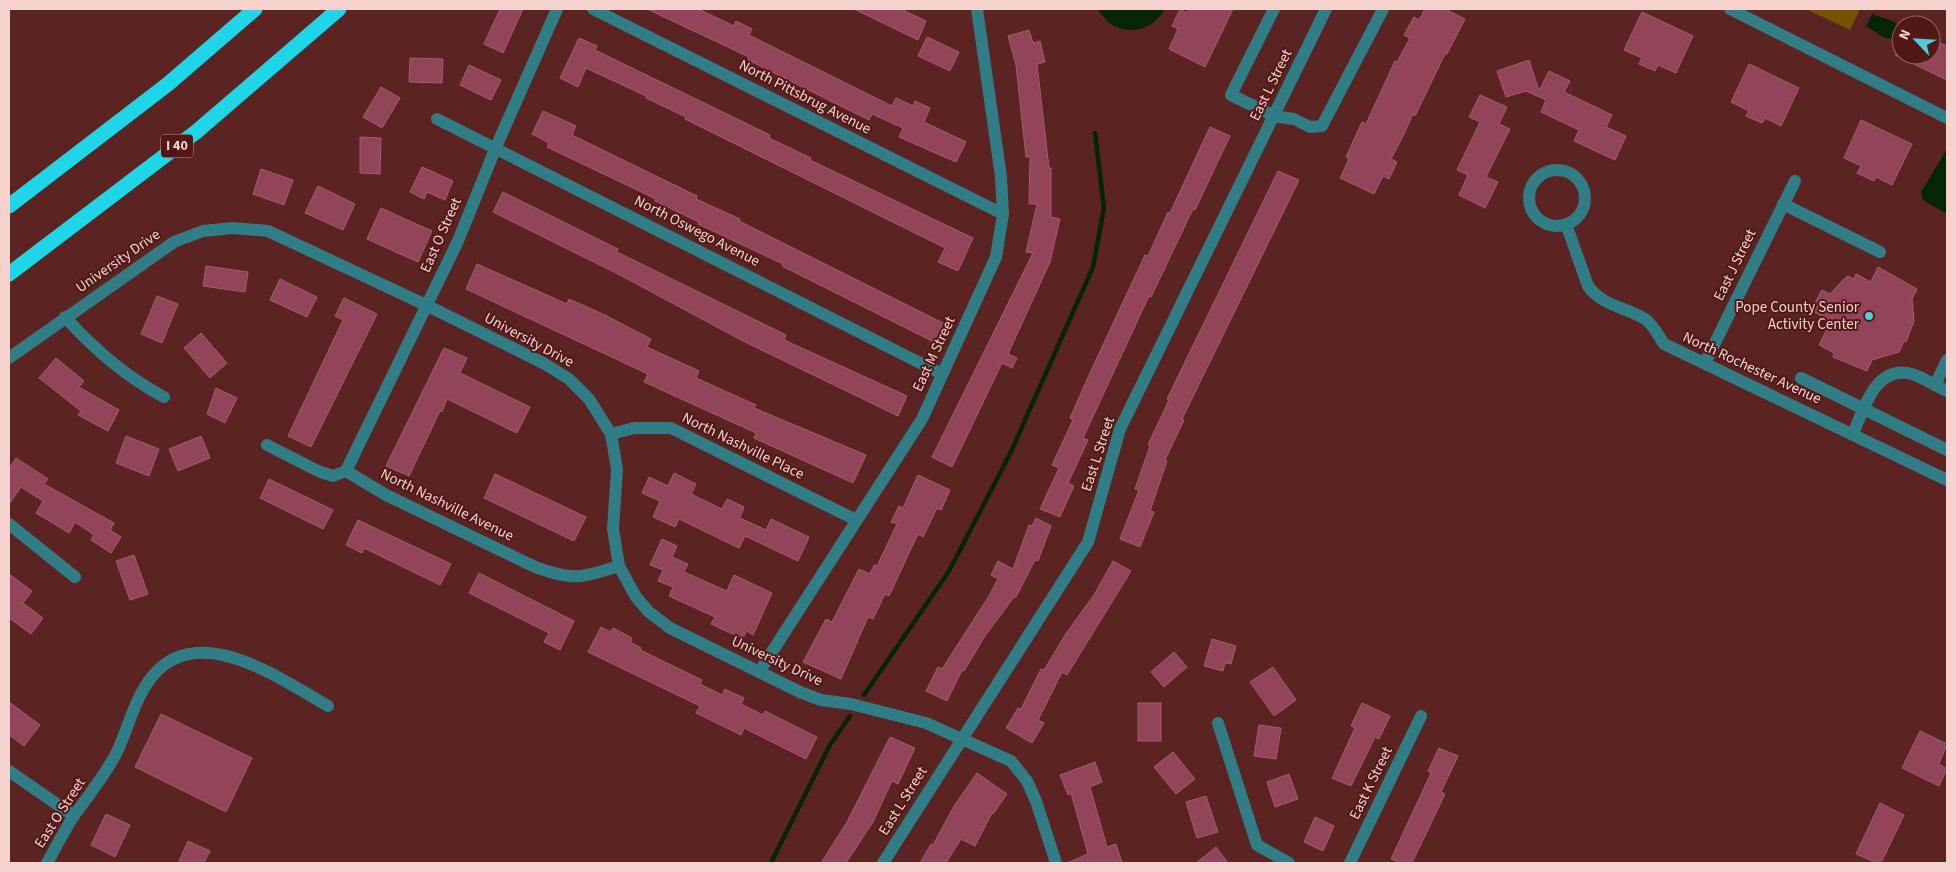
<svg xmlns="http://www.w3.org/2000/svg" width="1956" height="872" font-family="'Source Sans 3',sans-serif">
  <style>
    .green { fill: #735500 }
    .water { fill: #052508 }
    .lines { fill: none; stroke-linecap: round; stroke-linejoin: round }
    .stream { stroke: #052508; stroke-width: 4.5 }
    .building { fill: #924458; stroke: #9f606e }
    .minor { stroke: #317d86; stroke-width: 12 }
    .highway { stroke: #1ed6e7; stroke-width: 15 }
    .poi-dot { fill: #52cbd8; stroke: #501917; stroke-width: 2 }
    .labels { text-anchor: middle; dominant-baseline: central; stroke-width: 4; stroke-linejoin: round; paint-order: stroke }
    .shield { fill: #501917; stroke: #c49a97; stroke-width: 1 }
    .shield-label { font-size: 14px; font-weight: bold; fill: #f6d2ce }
    .street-label { font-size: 15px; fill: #f6d2ce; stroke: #501917 }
    .poi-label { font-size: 15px; fill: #f6d2ce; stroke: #501917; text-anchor: end }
  </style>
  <rect width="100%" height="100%" fill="#5b2321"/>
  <polygon class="green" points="1806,9 1860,9 1850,30"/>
  <g class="water">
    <path d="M1098 9H1165C1150 36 1113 38 1098 9Z"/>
    <polygon points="1872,14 1893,21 1901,28 1901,42 1883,37 1866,26"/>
    <polygon points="1947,149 1947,214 1923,200 1921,192"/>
  </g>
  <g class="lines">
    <g class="stream">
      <polyline points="864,695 949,571 1010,454 1093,267 1104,208 1095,133"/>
      <polyline points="771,863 830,745 850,716"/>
    </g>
  </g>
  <g class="building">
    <polygon points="500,9 523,9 503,53 484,44"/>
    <polygon points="647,9 698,9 734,26 736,21 752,29 749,35 892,106 896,98 913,106 915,101 930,108 924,122 966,142 956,162 899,137 903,128 872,114 869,120 748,60 749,57"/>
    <polygon points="854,9 901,9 926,21 918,40"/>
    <polygon points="1180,9 1187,13 1189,9 1233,9 1205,67 1169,49 1178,29 1172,26"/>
    <polygon points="1425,9 1445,9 1465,19 1447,54 1445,54 1415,116 1413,114 1404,134 1391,159 1397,162 1389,179 1383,176 1374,194 1340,178 1349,159 1346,157 1362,122 1366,124 1395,61 1397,62 1410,38 1404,35 1414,17 1419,20"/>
    <polygon points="1642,12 1693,36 1676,73 1658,65 1655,71 1639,64 1642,58 1624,50"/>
    <polygon points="1029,30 1033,43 1040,41 1045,62 1037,64 1049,168 1051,168 1051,217 1060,219 1050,262 1008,354 1017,358 1012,368 1002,363 952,467 932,457 1033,253 1026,252 1037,204 1029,204 1030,157 1026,157 1016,65 1008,36"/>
    <polygon points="927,37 959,52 950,71 918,56"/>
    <polygon points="579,38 597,46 595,50 770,135 769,138 811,158 810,160 973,238 958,271 938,262 945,248 685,119 686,117 646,98 646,96 586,68 578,87 560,78"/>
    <polygon points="1931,39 1947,46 1947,80 1895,55 1931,55"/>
    <polygon points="410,58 443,59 442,83 409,82"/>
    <polygon points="1529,60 1539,91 1549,71 1570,81 1564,92 1612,115 1606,127 1626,136 1615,160 1574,141 1579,130 1541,112 1546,100 1526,91 1506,97 1497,71"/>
    <polygon points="1749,64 1799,88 1781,126 1765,118 1762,123 1746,116 1749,111 1731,102"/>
    <polygon points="469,65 501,80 491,100 460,85"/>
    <polygon points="381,87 400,98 382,128 363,117"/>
    <polygon points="1480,95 1507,107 1499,124 1510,129 1486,177 1498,182 1485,208 1459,195 1468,175 1457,170 1480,122 1469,117"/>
    <polygon points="543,111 576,126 572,135 697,196 696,199 740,219 739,221 943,323 934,342 782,266 783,264 698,224 699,222 655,201 656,199 547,147 549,143 532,134"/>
    <polygon points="1861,120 1912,144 1892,185 1876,177 1874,181 1857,173 1861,166 1844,158"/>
    <polygon points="1210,127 1230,136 1195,210 1193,209 1151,297 1149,296 1083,438 1088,440 1068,483 1074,486 1060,517 1040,509 1059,468 1052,465 1073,420 1070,418 1089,375 1145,255 1148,256 1168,212 1170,213"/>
    <polygon points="360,137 381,138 380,174 360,173"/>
    <polygon points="422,167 453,181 445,200 427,192 424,199 410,192"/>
    <polygon points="261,169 293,180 284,205 253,194"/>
    <polygon points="1278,171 1299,180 1182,419 1184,420 1165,460 1167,461 1150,511 1154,512 1140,547 1120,539 1139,490 1135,489 1150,446 1148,445 1169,400 1167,399"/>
    <polygon points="318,186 355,204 343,230 305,213"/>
    <polygon points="503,192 618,249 617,252 786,335 784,340 907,396 898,416 743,341 618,274 493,212"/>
    <polygon points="381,208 432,231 418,262 367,239"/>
    <polygon points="477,264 567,304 569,299 605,315 651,339 647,347 699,371 696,378 756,405 754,408 866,455 853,483 754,438 756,433 644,382 648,374 466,289"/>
    <polygon points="206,266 248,272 245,292 203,286"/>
    <polygon points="1878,267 1917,289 1912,299 1914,321 1906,342 1904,341 1899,352 1872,360 1867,371 1833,357 1834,353 1819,345 1831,321 1811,310 1822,290 1830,294 1843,280 1848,276 1854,279 1856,274 1871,282"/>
    <polygon points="280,279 317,297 307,317 270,300"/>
    <polygon points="157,296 178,304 162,343 141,334"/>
    <polygon points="344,298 377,314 311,447 288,436 343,320 335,316"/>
    <polygon points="201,333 227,363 210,378 184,348"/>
    <polygon points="444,348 467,358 460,373 530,407 517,433 447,399 442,412 440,411 409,476 386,466"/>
    <polygon points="56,358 84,381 79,387 119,410 108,431 78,415 81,411 39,378"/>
    <polygon points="216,388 237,398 225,423 207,414"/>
    <polygon points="126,436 159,449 149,476 116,463"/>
    <polygon points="201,436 210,458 178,471 169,449"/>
    <polygon points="16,458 48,479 44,484 114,523 110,530 121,537 111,553 91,540 94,535 75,522 69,533 36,513 43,501 21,487 9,504 9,469"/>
    <polygon points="674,473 696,484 691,494 722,509 727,499 744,507 740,518 766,530 771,519 809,537 798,561 745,536 739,548 679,519 675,527 653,517 660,501 642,493 649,477 668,486"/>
    <polygon points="495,474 586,517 574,541 484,498"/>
    <polygon points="918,475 950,490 941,510 937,508 923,537 918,534 889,596 885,594 873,619 868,617 841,679 803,662 826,619 832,622 859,569 870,574 874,565 877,566 897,524 891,522 899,506 903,508"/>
    <polygon points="269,479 333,510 323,529 260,498"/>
    <polygon points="1036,518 1051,526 1038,561 1035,560 1016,597 1014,597 985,636 964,671 962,670 947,701 926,691 938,667 942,669 989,596 998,579 991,575 998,561 1013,569 1029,525 1032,526"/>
    <polygon points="358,520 451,564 440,585 364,548 362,553 346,545"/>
    <polygon points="662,539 677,546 672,557 688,564 684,572 727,591 734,575 772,593 753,635 746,631 743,639 711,624 715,617 669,596 673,587 658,581 663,570 650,565"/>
    <polygon points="134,555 148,594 130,600 116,561"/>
    <polygon points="1113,561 1131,571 1067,675 1062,672 1038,720 1044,723 1032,743 1006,728 1018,708 1021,709 1041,669 1044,670 1067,632 1094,595"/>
    <polygon points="479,573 574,621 560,650 544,642 549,633 469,593"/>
    <polygon points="9,574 32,591 23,603 43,618 31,634 9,618"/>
    <polygon points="601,627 611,632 613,628 632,638 630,642 641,648 640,650 702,680 700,684 722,695 725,689 744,698 741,704 763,715 765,711 817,737 806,759 744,728 741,735 696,713 700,706 588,652"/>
    <polygon points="1212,639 1236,646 1231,664 1225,663 1223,671 1204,666"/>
    <polygon points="1174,652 1187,667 1164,687 1151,672"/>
    <polygon points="1273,667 1296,700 1274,716 1250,682"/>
    <polygon points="9,702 40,725 24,746 9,735"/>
    <rect x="1138" y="703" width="23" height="38"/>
    <polygon points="1362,703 1390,716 1379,739 1375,737 1351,786 1332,778 1355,728 1351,726"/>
    <polygon points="161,714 252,758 226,812 135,767"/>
    <polygon points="1259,725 1281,728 1276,759 1254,756"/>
    <polygon points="1920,731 1947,744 1939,764 1947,769 1939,786 1902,768"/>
    <polygon points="890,737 915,748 898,784 892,781 873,822 846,863 821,863 847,822"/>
    <polygon points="1439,748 1458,756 1441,792 1445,794 1412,863 1401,863 1391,859 1431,773 1428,771"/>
    <polygon points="1173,752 1195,779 1176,794 1154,767"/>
    <polygon points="1095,762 1102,782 1090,787 1107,847 1116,844 1122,863 1067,863 1088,854 1071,793 1068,795 1060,775"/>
    <polygon points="977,773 1007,794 993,814 992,813 975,846 961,839 946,863 920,863 931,844 933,845 954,806"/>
    <polygon points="1289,774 1298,799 1275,807 1267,782"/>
    <polygon points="1206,796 1218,832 1197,838 1186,802"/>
    <polygon points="1880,803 1904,815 1881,863 1877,863 1856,854"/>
    <polygon points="106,814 130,825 115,857 91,845"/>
    <polygon points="1315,817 1334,826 1323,851 1304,842"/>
    <polygon points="188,841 210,851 204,863 178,863"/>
    <polygon points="1216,847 1228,863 1196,863"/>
  </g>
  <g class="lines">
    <g class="minor">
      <polyline points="593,9 1003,214"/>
      <polyline points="1274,9 1231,95 1274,116 1294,119 1310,127 1322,126 1383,9"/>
      <polyline points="1730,9 1947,118"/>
      <polyline points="437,119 942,374"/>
      <circle cx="1557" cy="198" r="28"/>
      <polyline points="1783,204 1880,252"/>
      <path d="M1566 224 1588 286C1602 306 1626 307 1645 319 1653 324 1659 337 1664 344L1947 480"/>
      <path d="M65 317C94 349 126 377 164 397"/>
      <polyline points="9,358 174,242 203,231 233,228 268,231 428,306 545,364 569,379 589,399 611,434 617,469 613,529 619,566 636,597 649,612 670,628 802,693 821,700 851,704 926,723 1011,761 1027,781 1036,801 1056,863"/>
      <polyline points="1705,363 1795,181"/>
      <polyline points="1801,378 1947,450"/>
      <polyline points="1935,385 1947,360"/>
      <polyline points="611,434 634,428 671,428 856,520"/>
      <path d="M1853 434C1864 409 1875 364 1912 374 1924 378 1936 386 1947 391"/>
      <path d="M267 445 318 471 333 476 346 471 386 495 535 567C575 581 579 578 619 566"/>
      <polyline points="346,471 458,241 496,147 557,9"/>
      <polyline points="9,524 75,577"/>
      <polyline points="759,672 922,419 996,257 1003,214 1001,177 977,9"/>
      <polyline points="1218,723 1257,845 1289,863"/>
      <polyline points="9,771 74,816"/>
      <path d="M47 863C56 847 65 829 75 814 90 794 104 776 116 754 128 729 134 700 151 678 197 618 282 680 328 706"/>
      <polyline points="883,863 1088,542 1120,429 1326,9"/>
      <polyline points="1350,863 1421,716"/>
    </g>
    <g class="highway">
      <polyline points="9,206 168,84 255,9"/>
      <polyline points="9,274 196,132 339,9"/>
    </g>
  </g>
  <circle class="poi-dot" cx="1869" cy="316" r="5"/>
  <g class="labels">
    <rect class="shield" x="161" y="134.5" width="32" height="23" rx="4"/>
    <g class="shield-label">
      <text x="177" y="146">I 40</text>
    </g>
    <g class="street-label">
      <text transform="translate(1271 85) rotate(-64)">East L Street</text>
      <text transform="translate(805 97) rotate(27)">North Pittsbrug Avenue</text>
      <text transform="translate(697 231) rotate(27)">North Oswego Avenue</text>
      <text transform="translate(441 235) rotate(-66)">East O Street</text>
      <text transform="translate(118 261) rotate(-35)">University Drive</text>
      <text transform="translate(1735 265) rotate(-64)">East J Street</text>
      <text transform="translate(529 340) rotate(28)">University Drive</text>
      <text transform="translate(934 354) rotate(-65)">East M Street</text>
      <text transform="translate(1752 368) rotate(25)">North Rochester Avenue</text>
      <text transform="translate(743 446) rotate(26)">North Nashville Place</text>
      <text transform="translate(1098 454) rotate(-72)">East L Street</text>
      <text transform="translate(447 505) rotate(26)">North Nashville Avenue</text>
      <text transform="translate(777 661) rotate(25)">University Drive</text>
      <text transform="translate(1371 783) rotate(-64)">East K Street</text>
      <text transform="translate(903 801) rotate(-58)">East L Street</text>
      <text transform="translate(60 813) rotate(-57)">East O Street</text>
    </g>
    <g class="poi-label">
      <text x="1859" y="307">Pope County Senior<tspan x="1859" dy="17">Activity Center</tspan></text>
    </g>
  </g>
  <rect width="1956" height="872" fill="none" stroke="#f6d2ce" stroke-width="20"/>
  <g transform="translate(1916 40) rotate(295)"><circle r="24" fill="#501917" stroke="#926360"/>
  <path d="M0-4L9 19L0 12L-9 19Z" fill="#52cbd8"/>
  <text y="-8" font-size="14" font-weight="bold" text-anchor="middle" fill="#f6d2ce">N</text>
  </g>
</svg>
